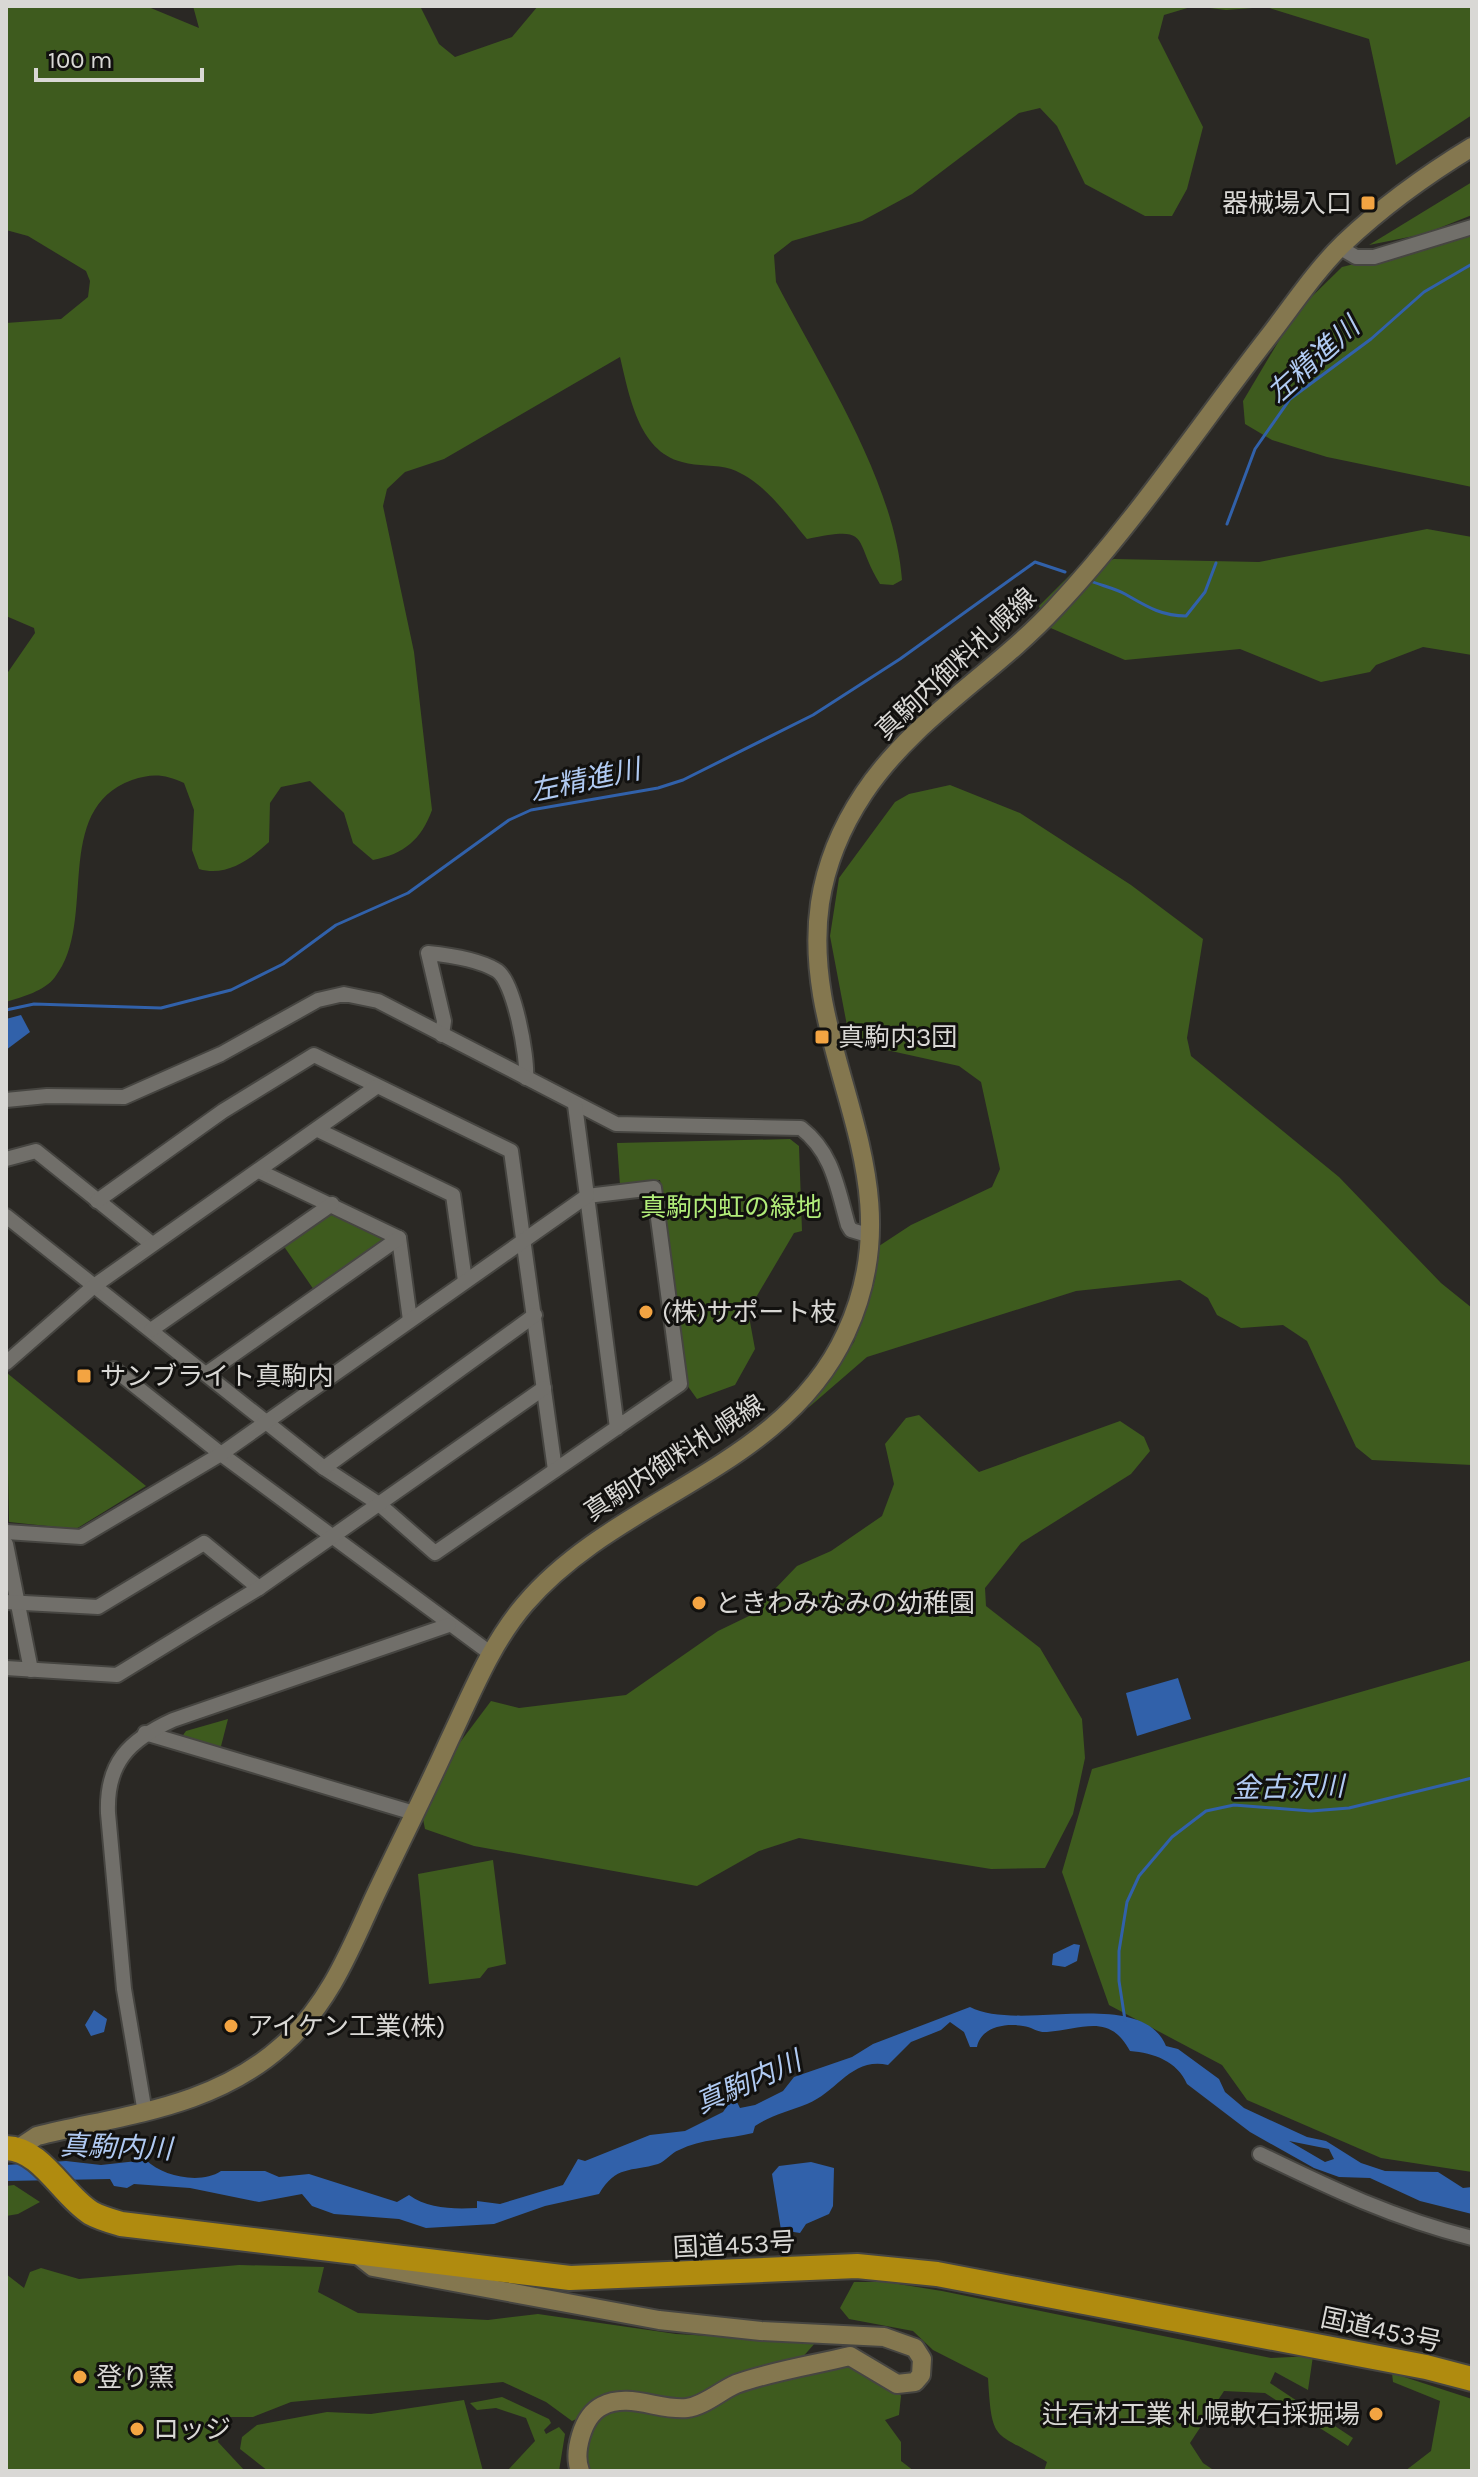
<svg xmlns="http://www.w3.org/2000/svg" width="1478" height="2477" font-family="Karla,'Noto Sans JP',sans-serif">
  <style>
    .green { fill: #3e5b1e }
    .water { fill: #3161aa; fill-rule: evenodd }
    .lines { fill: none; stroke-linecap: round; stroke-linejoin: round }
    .stream { stroke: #3161aa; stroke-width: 3 }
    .street-casing { stroke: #464541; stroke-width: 18 }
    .secondary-casing { stroke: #464541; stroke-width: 22 }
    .highway-casing { stroke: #464541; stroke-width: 28 }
    .street { stroke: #716f6a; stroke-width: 14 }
    .secondary { stroke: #84774f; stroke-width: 18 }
    .highway { stroke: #b08b0f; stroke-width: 24 }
    .poi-dot { fill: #f3a442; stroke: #12110f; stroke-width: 3 }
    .labels { text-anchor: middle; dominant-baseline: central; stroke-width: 6; stroke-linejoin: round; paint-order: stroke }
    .poi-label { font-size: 26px; fill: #d9d8d5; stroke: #12110f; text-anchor: start }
    .street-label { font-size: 26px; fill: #d9d8d5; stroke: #12110f }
    .park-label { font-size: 26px; fill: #b1ec79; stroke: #12110f }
    .water-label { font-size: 28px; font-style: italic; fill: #b0caf2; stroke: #12110f }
  </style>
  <rect width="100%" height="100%" fill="#2a2824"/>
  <g class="green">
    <path d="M6 6H146L199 28 193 6H420L439 44 455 57 512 37 538 6H1472V115L1396 165 1369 39 1266 7 1226 10 1194 6 1164 15 1158 38 1203 127 1187 189 1172 216H1145L1085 184 1057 126 1040 108 1019 113 912 194 862 221 792 241 774 255 776 282C821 369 895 482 902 580L893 585 880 584C852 538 873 525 807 539 785 513 764 481 731 469 716 464 698 467 682 462 638 451 629 394 620 357L444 459 405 472 387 489 383 506 414 652 432 810C421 840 404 854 373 860L353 843 344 813 310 781 281 787 270 803 269 842C250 860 226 877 199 869L192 850 194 810 184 783C165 774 152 773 132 780 50 810 99 921 55 977 45 991 22 997 6 1002V675L35 633 34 628 6 616V323L61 319 88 297 90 281 86 271 28 236 6 230Z"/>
    <polygon points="1472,182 1472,215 1424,234 1369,245"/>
    <polygon points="1472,235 1472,487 1327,457 1272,440 1245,424 1243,401 1296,312 1342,267"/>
    <polygon points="1427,529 1472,537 1472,655 1423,647 1376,665 1370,672 1321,682 1240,649 1125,660 1046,626 1039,606 1072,573 1114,559 1259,562"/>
    <polygon points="950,785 1020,813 1131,885 1203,939 1187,1038 1191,1056 1339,1177 1441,1283 1472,1308 1472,1465 1372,1460 1356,1447 1307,1341 1283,1325 1241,1328 1217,1315 1208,1298 1180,1280 1076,1291 867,1357 808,1408 854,1342 875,1280 879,1246 911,1225 992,1187 1000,1169 981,1082 959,1066 873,1047 848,1031 830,936 839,878 895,802 909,794"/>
    <polygon points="790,1139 799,1146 802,1231 794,1233 748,1311 755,1349 735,1385 697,1399 687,1385 660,1180 620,1185 617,1143"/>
    <polygon points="333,1212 383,1236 381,1243 314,1290 283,1245"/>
    <polygon points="6,1374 7,1373 146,1486 76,1529 9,1522"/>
    <polygon points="919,1415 979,1472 1120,1421 1144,1437 1150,1451 1131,1474 1021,1543 985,1588 986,1606 1040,1648 1082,1719 1085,1758 1073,1814 1045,1868 991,1869 799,1838 759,1851 697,1886 474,1846 425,1829 423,1819 449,1757 491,1701 519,1708 626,1695 718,1631 749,1616 797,1566 831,1551 882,1516 894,1484 885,1444 906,1418"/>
    <polygon points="1472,1660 1472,2172 1381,2158 1247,2100 1222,2065 1109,2005 1062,1872 1092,1769"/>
    <polygon points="228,1719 219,1754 181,1738 186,1731"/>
    <polygon points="493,1860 506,1964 488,1968 480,1978 429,1984 418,1874"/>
    <polygon points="14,2185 40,2202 18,2214 6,2216 6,2186"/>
    <polygon points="239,2265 324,2267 318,2292 358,2313 488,2320 538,2314 676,2334 816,2342 800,2360 693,2398 667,2401 623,2398 572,2421 546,2402 503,2382 291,2402 253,2417 223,2417 218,2442 245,2471 6,2471 6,2274 24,2288 30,2272 41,2268 79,2279"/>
    <path d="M854 2282H886L942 2291 1271 2358 1313 2356 1308 2390 1275 2372 1270 2383 1353 2438 1348 2446 1265 2393 1224 2391 1190 2443 1203 2463 1215 2471H1044L1047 2462C994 2430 992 2445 988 2378L933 2350 913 2331 849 2319 840 2308Z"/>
    <polygon points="847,2360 892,2377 901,2396 899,2415 885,2420 901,2442 901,2461 914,2471 588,2471 581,2462 597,2417 612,2408 721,2395"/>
    <polygon points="1392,2373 1472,2399 1472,2471 1405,2471 1431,2451 1440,2401 1393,2382"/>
    <polygon points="502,2397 549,2419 551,2423 544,2430 546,2434 559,2427 565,2434 559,2471 507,2471 535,2441 526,2418 496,2408 477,2410 470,2403"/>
    <polygon points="464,2400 483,2471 268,2471 240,2449 242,2437 257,2425 327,2412 371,2414"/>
  </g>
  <g class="water">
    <polygon points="21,1015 30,1032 6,1050 6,1019"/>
    <polygon points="1178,1678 1191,1719 1137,1736 1126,1693"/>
    <polygon points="1074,1944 1080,1945 1077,1961 1065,1967 1052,1965 1053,1954"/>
    <path d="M970 2007C1019 2033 1141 1986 1166 2046L1178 2049 1219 2079 1225 2092 1244 2108 1307 2137 1326 2141 1361 2163 1385 2171 1438 2172 1463 2188 1472 2187V2214L1420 2201 1370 2178 1339 2177 1314 2168 1250 2132 1187 2084C1177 2061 1154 2053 1130 2051 1109 2012 1082 2030 1047 2032 1038 2033 1032 2027 1023 2026 1005 2023 981 2027 977 2047H970L964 2032 950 2022 941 2030 911 2042 888 2065C851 2057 838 2092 807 2104 789 2111 772 2115 755 2126L753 2133C728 2139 701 2139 679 2150 671 2153 666 2161 658 2164 631 2172 616 2165 599 2194L545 2206 494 2224 426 2228 399 2219 334 2214 312 2206 302 2194 259 2202 190 2188 134 2184 127 2188 114 2186 110 2179 6 2181V2165L66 2161 101 2165 146 2160C162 2176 200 2185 221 2171H265L279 2177 309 2174 397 2202 409 2195C428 2209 453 2209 477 2208V2201L500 2204 563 2185 578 2159 585 2161 650 2135 685 2131 723 2112 734 2096 740 2108 755 2105 783 2091 794 2077 852 2057 873 2044ZM1289 2141 1329 2149 1334 2159 1325 2162Z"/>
    <polygon points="94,2010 107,2019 104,2032 91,2036 85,2025"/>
    <polygon points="811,2162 834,2168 833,2206 829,2214 806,2224 800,2233 781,2230 772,2174 779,2166"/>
  </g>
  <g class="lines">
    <g class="stream">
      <polyline points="1227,524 1255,449 1290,399 1371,339 1424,292 1472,264"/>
      <path d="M1088 580C1099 585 1114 588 1125 594 1146 606 1161 616 1186 616L1205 592 1216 563"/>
      <polyline points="6,1010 34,1004 161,1008 231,990 283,964 336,925 408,893 509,820 531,810 658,788 683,780 813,715 900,659 1035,562 1065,572"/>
      <polyline points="1125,2020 1119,1981 1119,1951 1127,1902 1139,1876 1172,1837 1206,1811 1234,1805 1311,1811 1349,1808 1472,1778"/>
    </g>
    <g class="street-casing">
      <g id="street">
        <polyline points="1339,247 1356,257 1374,257 1472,227"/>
        <path d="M442 1035 444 1021 428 953C448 955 479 960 496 970 514 979 528 1058 526 1078"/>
        <path d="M6 1100 47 1096 124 1097 221 1054 318 1000 344 994 378 1001 616 1124 801 1128C833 1153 837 1187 848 1225L851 1230 871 1236"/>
        <polyline points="318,1130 453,1195 465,1281"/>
        <polyline points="6,1159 36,1151 152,1244"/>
        <polyline points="259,1171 399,1238 410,1320"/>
        <polyline points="97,1201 223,1111 314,1055 511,1151 555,1470"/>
        <polyline points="6,1216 324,1468 379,1504 435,1553 680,1384 654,1188 587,1196 617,1428"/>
        <polyline points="151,1330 332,1204"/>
        <polyline points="6,1363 94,1286 376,1087"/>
        <polyline points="114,1369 221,1454 490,1653"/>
        <polyline points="206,1374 399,1238"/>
        <polyline points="324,1468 535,1315"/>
        <polyline points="6,1532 81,1537 221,1454 587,1196 575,1105"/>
        <polyline points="6,1544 31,1670"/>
        <polyline points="6,1602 98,1607 204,1543 259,1588"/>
        <polyline points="6,1668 117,1675 259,1588 544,1388"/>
        <polyline points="145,1733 414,1813"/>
        <path d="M145 2113 124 1989 108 1813C106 1763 129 1740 173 1720L449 1625"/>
        <path d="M1260 2154C1332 2189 1393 2218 1472 2238"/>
      </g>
    </g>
    <g class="secondary-casing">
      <g id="secondary">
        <path d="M19 2148 37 2136C126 2114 213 2108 283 2045 328 2005 349 1953 373 1900 398 1847 424 1796 448 1743 471 1695 490 1645 525 1604 617 1496 784 1469 846 1333 920 1174 798 1054 820 903 826 864 842 826 864 793 914 718 995 673 1055 608 1134 524 1198 427 1269 336 1293 305 1316 270 1344 243 1383 206 1426 175 1472 147"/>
        <path d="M354 2252 373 2267 659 2320 761 2331 884 2337 915 2348 922 2359 921 2375 915 2382 897 2384 850 2356C813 2365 772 2371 736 2384 720 2391 704 2406 687 2408 659 2411 629 2392 602 2406 582 2416 573 2453 580 2471"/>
      </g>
    </g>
    <g class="highway-casing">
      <path id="highway" d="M6 2148C42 2149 62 2195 91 2213 100 2218 111 2221 121 2224L570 2278 857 2266 937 2274 1426 2367 1472 2379"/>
    </g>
    <use href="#street" class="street"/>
    <use href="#secondary" class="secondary"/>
    <use href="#highway" class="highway"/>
  </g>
  <g class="poi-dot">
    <rect x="1360" y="195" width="16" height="16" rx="4"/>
    <rect x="814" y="1029" width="16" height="16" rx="4"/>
    <circle cx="646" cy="1312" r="8"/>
    <rect x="76" y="1368" width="16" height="16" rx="4"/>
    <circle cx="699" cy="1603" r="8"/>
    <circle cx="231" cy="2026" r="8"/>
    <circle cx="80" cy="2377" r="8"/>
    <circle cx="1376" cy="2414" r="8"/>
    <circle cx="137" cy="2429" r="8"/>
  </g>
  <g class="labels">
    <g class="poi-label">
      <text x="1352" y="203" text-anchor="end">器械場入口</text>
      <text x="838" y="1037">真駒内3団</text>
      <text x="662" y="1312">(株)サポート枝</text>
      <text x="100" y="1376">サンブライト真駒内</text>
      <text x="715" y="1603">ときわみなみの幼稚園</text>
      <text x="247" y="2026">アイケン工業(株)</text>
      <text x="96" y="2377">登り窯</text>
      <text x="1360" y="2414" text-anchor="end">辻石材工業 札幌軟石採掘場</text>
      <text x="153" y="2429">ロッジ</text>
    </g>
    <g class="street-label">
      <text transform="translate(956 664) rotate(-43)">真駒内御料札幌線</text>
      <text transform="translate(674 1458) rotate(-33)">真駒内御料札幌線</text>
      <text transform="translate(734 2245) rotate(-3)">国道453号</text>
      <text transform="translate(1381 2330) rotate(12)">国道453号</text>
    </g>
    <g class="park-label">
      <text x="731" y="1207">真駒内虹の緑地</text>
    </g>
    <g class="water-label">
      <text transform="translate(1313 360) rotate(-42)">左精進川</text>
      <text transform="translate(585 780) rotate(-12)">左精進川</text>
      <text transform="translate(1288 1787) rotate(-1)">金古沢川</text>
      <text transform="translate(748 2082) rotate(-24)">真駒内川</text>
      <text transform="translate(116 2147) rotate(2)">真駒内川</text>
    </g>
  </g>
  <rect width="1478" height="2477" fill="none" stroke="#d9d8d5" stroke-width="16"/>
  <path d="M36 68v12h166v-12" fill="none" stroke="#d9d8d5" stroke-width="4"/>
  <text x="48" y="68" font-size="24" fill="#d9d8d5" stroke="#12110f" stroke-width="6" paint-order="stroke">100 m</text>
</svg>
